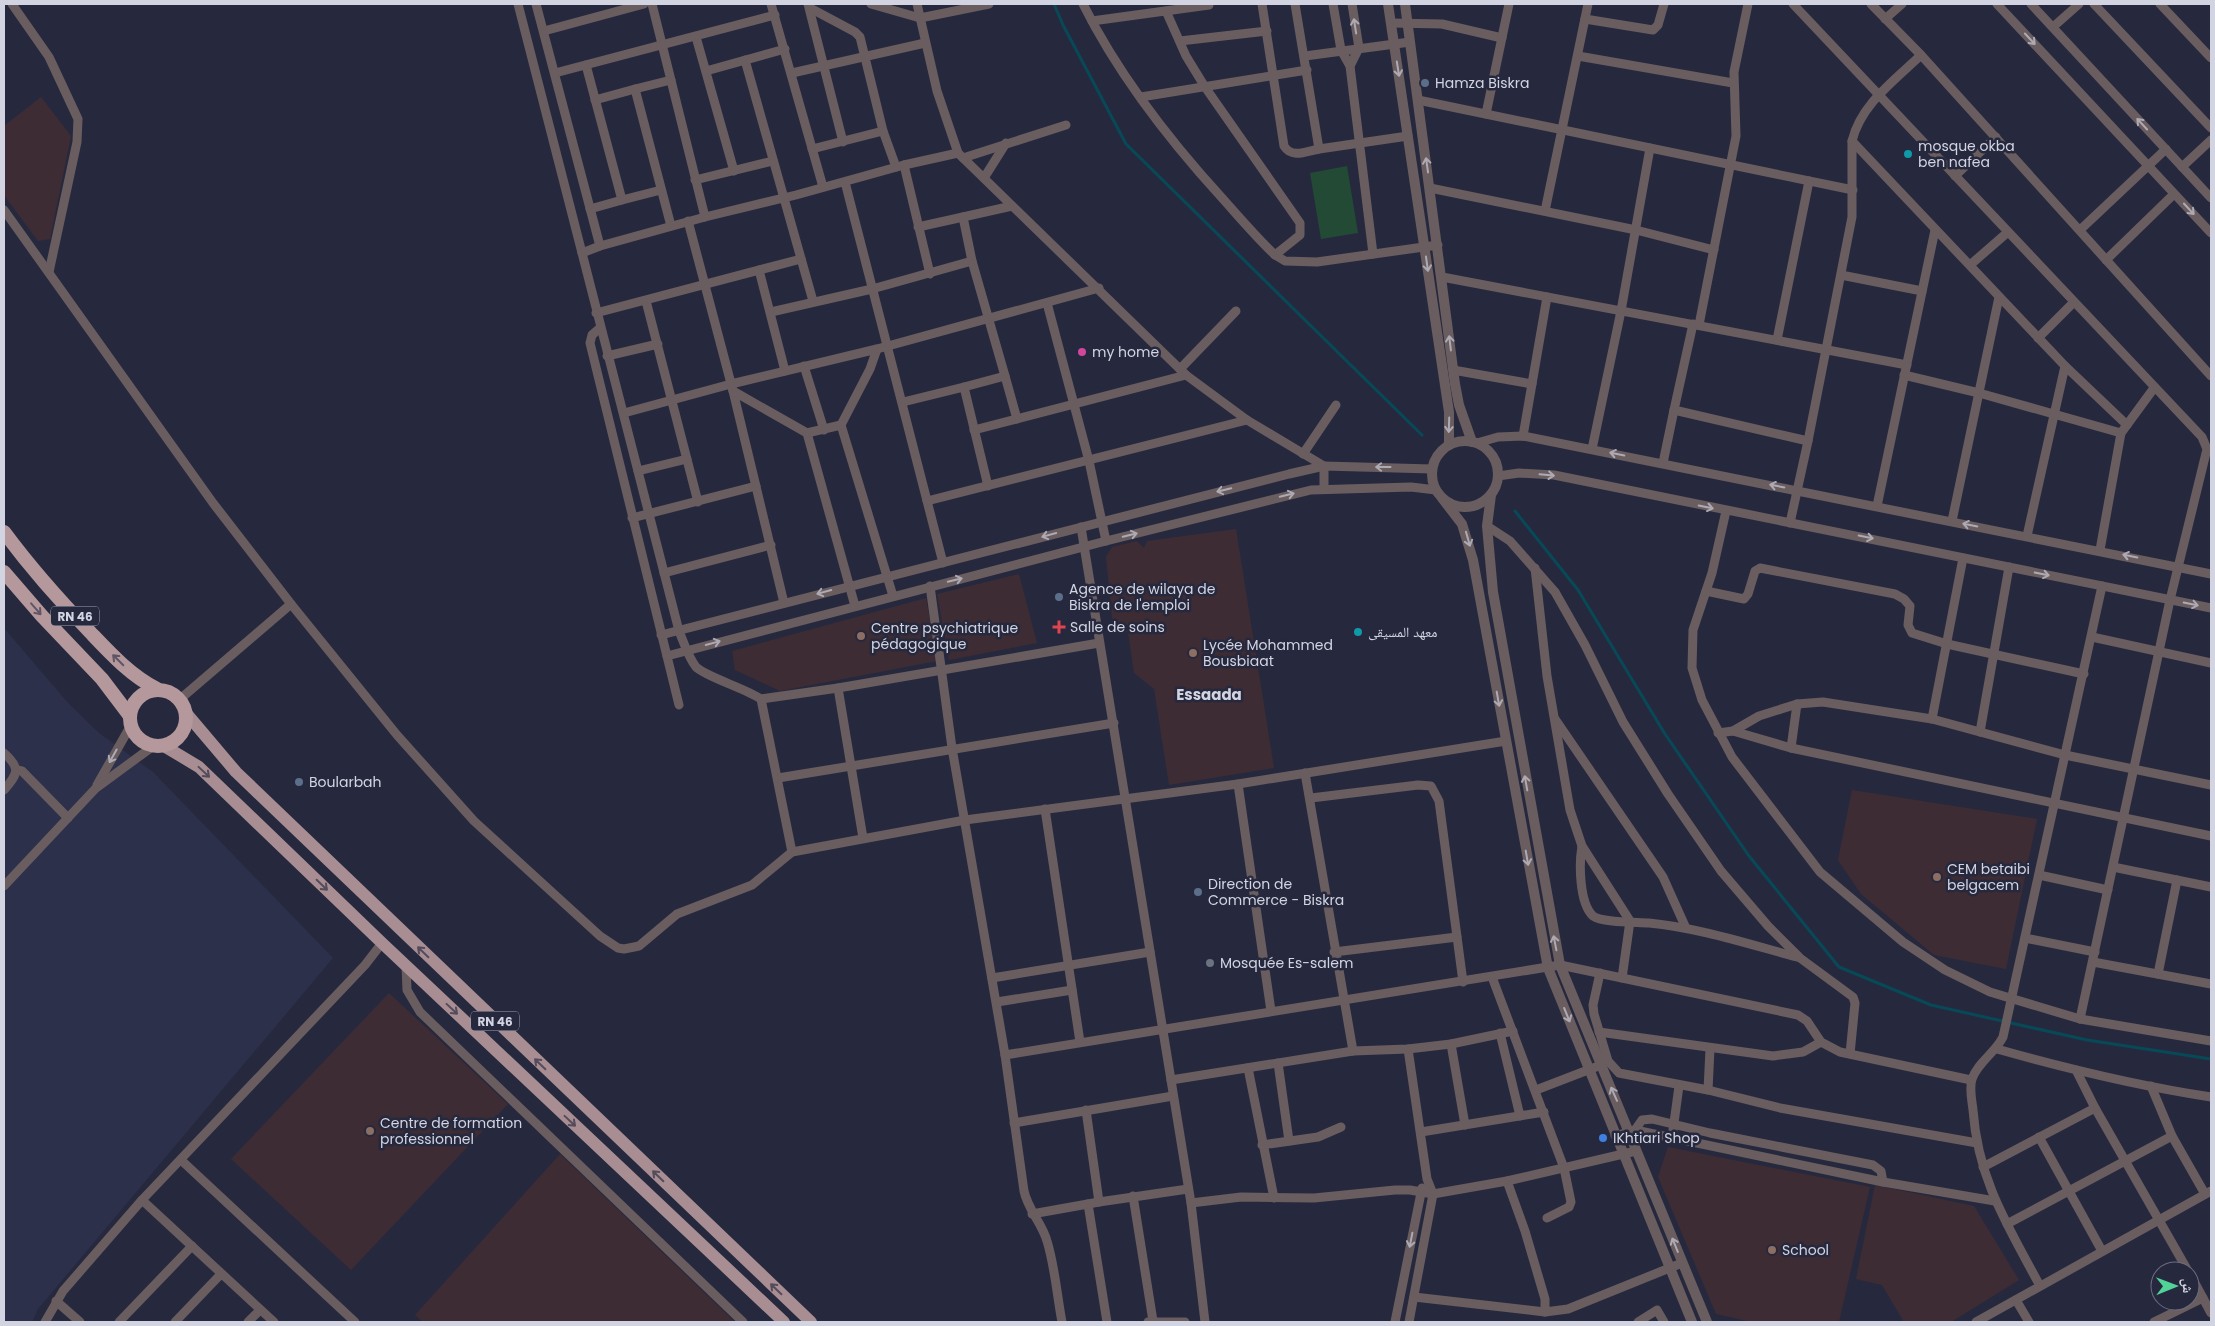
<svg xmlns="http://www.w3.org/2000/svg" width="2215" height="1326" font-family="Poppins,'Noto Naskh Arabic',sans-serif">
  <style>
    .built { fill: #2c304b }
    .education { fill: #3e2c34 }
    .green { fill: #224a34 }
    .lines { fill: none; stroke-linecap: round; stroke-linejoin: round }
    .stream { stroke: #084957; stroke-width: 3 }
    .minor { stroke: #6a5d5f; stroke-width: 9 }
    .tertiary { stroke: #6a5d5f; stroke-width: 10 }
    .primary { stroke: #a88e92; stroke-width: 12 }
    .trunk { stroke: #b4989c; stroke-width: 14 }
    .oneway { stroke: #aeaab4 }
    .oneway2 { stroke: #5f5564 }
    .oneway3 { stroke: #544c5b }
    .service-dot { fill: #5c6f8a; stroke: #26293e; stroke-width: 2 }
    .culture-dot { fill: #0f9aa8; stroke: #26293e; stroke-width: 2 }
    .hotel-dot { fill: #d1479c; stroke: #26293e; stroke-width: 2 }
    .health-dot { fill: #e0444e; stroke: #26293e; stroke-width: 2 }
    .education-dot { fill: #8d6e63; stroke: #26293e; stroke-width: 2 }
    .worship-dot { fill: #6b7280; stroke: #26293e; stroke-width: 2 }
    .shop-dot { fill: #3f7fe0; stroke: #26293e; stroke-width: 2 }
    .labels { text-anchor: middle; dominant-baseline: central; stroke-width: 5; stroke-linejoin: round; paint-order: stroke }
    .shield { fill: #26293e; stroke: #9ea1b1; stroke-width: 1 }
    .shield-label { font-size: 12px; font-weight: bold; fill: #d2d4e2 }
    .poi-label { font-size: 14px; fill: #d2d4e2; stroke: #26293e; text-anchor: start }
    .neighbourhood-label { font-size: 15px; font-weight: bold; fill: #d2d4e2; stroke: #26293e }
  </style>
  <rect width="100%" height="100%" fill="#26293e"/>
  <polygon class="built" points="4,628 68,703 99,733 153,772 333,958 38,1309 32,1322 4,1322"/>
  <g class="education">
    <polygon points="41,97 71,136 50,239 38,241 4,195 4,126"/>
    <polygon points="1236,529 1274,768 1169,785 1154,689 1134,673 1128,632 1123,633 1122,627 1112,618 1106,557 1112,547 1137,541 1144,548 1147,541"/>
    <polygon points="1019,574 1037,643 949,660 937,594"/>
    <polygon points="926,598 937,661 780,691 735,670 732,651"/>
    <polygon points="1852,790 2037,819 2006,969 1934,955 1861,894 1838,860"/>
    <polygon points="389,993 508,1104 351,1270 231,1159"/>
    <polygon points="1668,1147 1870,1187 1839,1322 1752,1322 1716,1314 1658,1177"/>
    <polygon points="560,1154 735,1322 423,1322 415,1315"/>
    <polygon points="1875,1185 1974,1206 2019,1280 1951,1322 1904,1322 1882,1285 1856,1279"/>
  </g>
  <polygon class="green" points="1347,166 1358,233 1321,239 1310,173"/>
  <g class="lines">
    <g class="stream">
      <polyline points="1054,4 1063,25 1126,144 1422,435"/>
      <polyline points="1515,511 1578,590 1665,734 1749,856 1839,967 1931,1005 2087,1040 2211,1059"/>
    </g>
    <g class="minor">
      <polyline points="12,4 49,57 78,119 77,142 49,272"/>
      <polyline points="518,4 582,253"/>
      <polyline points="536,4 600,246"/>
      <polyline points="652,4 705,217"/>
      <polyline points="771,4 823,187"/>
      <polyline points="808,4 843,142"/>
      <polyline points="871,4 920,18 989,4"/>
      <polyline points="917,4 937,91 958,153 1186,375 1247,420 1324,466 1324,489"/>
      <path d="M1083 4C1119 76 1169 140 1223 199 1240 218 1257 238 1275 255L1285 261 1317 262 1438 245"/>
      <path d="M1262 4 1284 146C1292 159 1307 151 1319 149"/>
      <polyline points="1295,4 1319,149 1408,136"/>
      <polyline points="1333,4 1341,50 1350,66 1373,254"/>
      <polyline points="1793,4 2202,437 2207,449 2170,600 2080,1019"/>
      <polyline points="1871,4 1921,55 2211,376"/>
      <polyline points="1997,4 2211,233"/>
      <polyline points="2031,4 2211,198"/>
      <polyline points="2094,4 2211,128"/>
      <polyline points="2160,4 2211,58"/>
      <polyline points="810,8 855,32 860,37 883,131 896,167"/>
      <polyline points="1166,11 1186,56 1205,87 1300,223 1300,235 1275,255"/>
      <polyline points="1585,19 1653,30 1658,25 1664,4"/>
      <polyline points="1885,19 1902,4"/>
      <polyline points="1092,21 1209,5"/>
      <polyline points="1391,23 1442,24 1502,38"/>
      <polyline points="2053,27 2079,4"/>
      <polyline points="544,31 644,4"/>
      <polyline points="696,37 734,171"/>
      <polyline points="1180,41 1267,31"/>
      <polyline points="1305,56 1410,42"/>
      <polyline points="1578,56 1733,83"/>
      <polyline points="745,60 813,301"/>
      <polyline points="586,65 622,200 661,190"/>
      <polyline points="1350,66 1359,48 1352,4"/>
      <polyline points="706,71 785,49"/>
      <polyline points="555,73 775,15"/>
      <polyline points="792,73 925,43"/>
      <polyline points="635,89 671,80"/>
      <polyline points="1141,97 1307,70"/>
      <polyline points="595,100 635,89 671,226"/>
      <polyline points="1418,100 1853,190"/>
      <polyline points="1486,114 1509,4"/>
      <polyline points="1852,141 2065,366 2127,425"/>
      <polyline points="812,149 883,131"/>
      <path d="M958 153 904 165 796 195 705 217 600 246 582 253 679 631C684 643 688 657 696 667 706 677 745 688 761 699L792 852 965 820 1238 784 1506 741"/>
      <polyline points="963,158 1066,125"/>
      <polyline points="904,165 930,274"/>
      <polyline points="2182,167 2211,140"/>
      <polyline points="1955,176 1996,137"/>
      <polyline points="984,178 1006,143"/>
      <polyline points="695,180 773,161"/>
      <polyline points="845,182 943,563"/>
      <polyline points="1430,188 1636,230 1714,250"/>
      <polyline points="590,209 622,200"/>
      <polyline points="4,210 213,503 291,604 397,735 474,821 600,936 618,948 624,949 639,946 677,914 752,885 792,852"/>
      <polyline points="1545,211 1588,4"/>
      <polyline points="688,221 733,391 784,603"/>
      <polyline points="918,227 963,217"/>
      <polyline points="2080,230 2166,149"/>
      <polyline points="2106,260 2174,194"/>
      <polyline points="1970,265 2008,232"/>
      <polyline points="759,270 785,371"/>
      <polyline points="1841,275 1922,291"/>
      <polyline points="1442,277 1907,365"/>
      <polyline points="646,301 698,502"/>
      <polyline points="1047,303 1089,461 1106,541"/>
      <polyline points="771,312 872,289 972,261"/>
      <polyline points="596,313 801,259"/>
      <polyline points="1693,324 1674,410 1808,441"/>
      <polyline points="1699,325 1736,136 1734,72 1748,4"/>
      <polyline points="600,328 592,335 590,343 679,705"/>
      <polyline points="2038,338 2074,302"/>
      <polyline points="1777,340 1809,181"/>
      <polyline points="877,349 870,369 841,425 893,596"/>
      <polyline points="607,356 658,344"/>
      <polyline points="804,366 824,430"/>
      <polyline points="1180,369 1236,311"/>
      <polyline points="1453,370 1532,384"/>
      <polyline points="1904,375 1979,393 2121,433 2154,388"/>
      <polyline points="1005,376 972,261 963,217 1012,206"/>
      <polyline points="733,391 807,433 855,606"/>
      <polyline points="903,402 964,387"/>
      <polyline points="624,413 731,384 877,349 1099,288"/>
      <polyline points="974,430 1186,375"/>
      <polyline points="807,433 841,425"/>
      <polyline points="1523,436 1547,297"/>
      <polyline points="1477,443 1498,437 1523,436 2211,574"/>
      <polyline points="1592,449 1621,311 1650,148"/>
      <polyline points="1303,454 1336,405"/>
      <polyline points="1663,463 1674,410"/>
      <polyline points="638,471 687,459"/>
      <polyline points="1498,476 1519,473 1554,475 2211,608"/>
      <polyline points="988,486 964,387 1005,376 1017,419"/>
      <polyline points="927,501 1247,420"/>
      <polyline points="1877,506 1935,230"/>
      <polyline points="1726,511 1712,573 1693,630 1692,668 1702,700 1732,757 1820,872 1903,942 1945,970 1990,992 2080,1019 2211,1041"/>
      <polyline points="632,518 756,486"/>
      <polyline points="1952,521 1999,297"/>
      <path d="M1790 523 1808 441 1852 217V141C1861 104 1895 80 1921 55"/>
      <polyline points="1487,526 1510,541 1555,592 1585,645 1623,722 1668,794 1721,871 1768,926 1800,958 1853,997 1855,1003 1850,1054"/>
      <polyline points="1081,527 1191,1203 1205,1322"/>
      <polyline points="2027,536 2065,366"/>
      <polyline points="2100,550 2121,433"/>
      <polyline points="1535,568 1547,676 1570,810 1582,846 1630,921 1622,978"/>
      <polyline points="664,573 771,545"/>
      <path d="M930 586 952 748 1005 1055 1024 1191C1028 1210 1042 1223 1047 1241 1055 1267 1057 1296 1062 1322"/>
      <polyline points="1706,591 1744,599 1748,594 1755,571 1760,568 1895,594 1904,599 1910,606 1908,625 1912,633 1947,644 2084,674"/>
      <polyline points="661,635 1289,474 1324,466 1432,469"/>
      <polyline points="2092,637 2211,663"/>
      <polyline points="667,656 1106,541 1311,490 1411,487 1436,490"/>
      <polyline points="838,688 863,838"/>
      <polyline points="761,699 838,688 1099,643"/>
      <polyline points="179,700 291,604"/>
      <polyline points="1555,719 1663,877 1685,926"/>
      <polyline points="1932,719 1963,558"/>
      <polyline points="1733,731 1759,716 1797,704 1823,702 1932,719 2065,755 2211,785"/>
      <polyline points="1980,732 2009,567"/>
      <polyline points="1718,733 1733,731 1791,748 2211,836"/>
      <polyline points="1791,748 1797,704"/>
      <path d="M4 753C21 768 18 774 4 790"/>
      <polyline points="17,770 22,771 68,818"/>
      <polyline points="1305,773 1353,1051"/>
      <polyline points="778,778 1114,723"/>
      <polyline points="1238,784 1271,1011"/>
      <polyline points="97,785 131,725"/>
      <polyline points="1311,798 1418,785 1431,786 1439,801 1463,982"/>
      <polyline points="1045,809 1080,1042"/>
      <path d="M1582 846C1579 863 1579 903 1593 916 1602 923 1637 922 1649 923 1700 928 1748 944 1797 957"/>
      <polyline points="2113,867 2211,887"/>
      <polyline points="2039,875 2108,890"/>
      <polyline points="4,886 96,788 152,747"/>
      <polyline points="2025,938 2095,952"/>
      <polyline points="1334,952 1457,937"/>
      <polyline points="2093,962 2211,984"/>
      <polyline points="406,966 407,990 420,1012 743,1322"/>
      <polyline points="1600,973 1593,1005 1594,1014 1608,1061 1619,1073 1708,1090 1780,1108 1977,1143"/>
      <polyline points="2158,974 2177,880"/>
      <polyline points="1492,977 1564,1168 1571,1202 1569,1207 1547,1218"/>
      <polyline points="992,978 1150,952"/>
      <polyline points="997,1002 1072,990"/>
      <polyline points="1599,1032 1773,1056 1803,1052 1821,1042"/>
      <polyline points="1500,1033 1520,1116"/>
      <polyline points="1451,1044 1465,1125"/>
      <polyline points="1408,1049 1427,1179 1433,1194 1409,1322"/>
      <path d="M1997 1049C2068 1069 2139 1086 2211 1097"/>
      <polyline points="1005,1055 1560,965 1798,1015 1807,1021 1821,1042 1840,1052 1971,1080"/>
      <polyline points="1278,1063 1289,1141"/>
      <polyline points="1248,1068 1274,1198"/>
      <polyline points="2076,1070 2095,1108"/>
      <polyline points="1171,1080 1353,1051 1408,1049 1451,1044 1513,1031"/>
      <polyline points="2151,1086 2172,1136 2205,1194"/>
      <polyline points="1536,1090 1601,1065"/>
      <polyline points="1708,1090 1710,1049"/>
      <polyline points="1086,1110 1099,1202"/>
      <polyline points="1014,1123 1173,1096"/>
      <polyline points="1635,1130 1642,1120 1652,1119 1710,1133 1873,1165 1881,1171 1883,1182"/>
      <polyline points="1673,1130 1679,1086"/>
      <polyline points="1421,1132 1544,1112"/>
      <polyline points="1615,1136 1635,1130 1883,1182 1995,1201"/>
      <polyline points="2039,1137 2102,1251"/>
      <polyline points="1262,1145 1318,1137 1341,1127"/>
      <polyline points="181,1160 355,1322"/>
      <polyline points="1983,1167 2095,1108 2188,1271"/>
      <polyline points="1507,1181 1525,1231 1545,1299 1545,1312 1568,1309 1682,1263"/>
      <polyline points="1133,1196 1153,1321"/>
      <polyline points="142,1200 274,1322"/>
      <polyline points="1191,1203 1241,1197 1314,1198 1395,1190 1410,1190 1433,1194 1507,1181 1636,1151"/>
      <polyline points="1088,1204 1107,1322"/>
      <polyline points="1032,1214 1099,1202 1188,1189"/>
      <polyline points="2007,1224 2172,1136"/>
      <polyline points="2190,1274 2211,1313"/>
      <path d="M2040 1286C2008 1226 1978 1180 1973 1110 1972 1101 1969 1088 1972 1079 1978 1062 1995 1053 2003 1037L2102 586"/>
      <polyline points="1414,1297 1545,1312"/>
      <polyline points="2016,1300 2029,1322"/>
      <polyline points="56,1301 80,1322"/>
      <polyline points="45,1322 63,1291 142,1200 365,965 382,943"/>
      <polyline points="119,1322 192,1246"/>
      <polyline points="175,1322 221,1274"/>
      <polyline points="248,1322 260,1310"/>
      <polyline points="1148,1322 1185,1322"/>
      <polyline points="1395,1322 1422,1188"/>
      <polyline points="1638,1322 1657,1310 1664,1322"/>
      <polyline points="1976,1322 2211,1191"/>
      <polyline points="2154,1322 2203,1298"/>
    </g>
    <g class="tertiary">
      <polyline points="1388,4 1449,412 1449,445"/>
      <polyline points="1405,4 1455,384 1459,405 1472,442"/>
      <circle cx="1465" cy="474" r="33"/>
      <polyline points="1491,495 1487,526 1493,592 1560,965 1707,1322"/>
      <polyline points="1442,498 1462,524 1473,560 1548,968 1692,1322"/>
    </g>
    <g class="primary">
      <polyline points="186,713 236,772 811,1322"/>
      <polyline points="164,746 199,767 382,943 784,1322"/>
    </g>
    <g class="trunk">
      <path d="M4 532C30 567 59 600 90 632 110 653 130 675 157 689"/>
      <polyline points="4,572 42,616 102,679 130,716"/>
      <circle cx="158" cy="718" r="28"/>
    </g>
  </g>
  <defs><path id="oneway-shaft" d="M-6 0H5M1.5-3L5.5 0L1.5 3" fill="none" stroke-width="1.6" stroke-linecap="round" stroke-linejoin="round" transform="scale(1.25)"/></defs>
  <g class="oneway">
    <use href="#oneway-shaft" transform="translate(1355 26) rotate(-99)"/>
    <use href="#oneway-shaft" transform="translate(2030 39) rotate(47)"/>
    <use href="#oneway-shaft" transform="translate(1398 69) rotate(81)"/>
    <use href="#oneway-shaft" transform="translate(2142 124) rotate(-133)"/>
    <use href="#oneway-shaft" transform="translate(1427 165) rotate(-98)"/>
    <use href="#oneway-shaft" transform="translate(2189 209) rotate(47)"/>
    <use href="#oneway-shaft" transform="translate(1427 264) rotate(82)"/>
    <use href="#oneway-shaft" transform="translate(1450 343) rotate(-97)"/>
    <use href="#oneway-shaft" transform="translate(1449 425) rotate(92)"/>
    <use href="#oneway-shaft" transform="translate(1617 454) rotate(-168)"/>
    <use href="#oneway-shaft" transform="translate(1383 467) rotate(-180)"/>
    <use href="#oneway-shaft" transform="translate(1547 475) rotate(5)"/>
    <use href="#oneway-shaft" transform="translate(1777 486) rotate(-169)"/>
    <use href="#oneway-shaft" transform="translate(1224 490) rotate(166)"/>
    <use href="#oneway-shaft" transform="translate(1287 495) rotate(-14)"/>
    <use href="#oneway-shaft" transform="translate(1706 507) rotate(12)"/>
    <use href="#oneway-shaft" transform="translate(1970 525) rotate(-169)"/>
    <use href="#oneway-shaft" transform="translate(1049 535) rotate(165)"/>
    <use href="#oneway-shaft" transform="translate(1130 535) rotate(-14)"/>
    <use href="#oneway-shaft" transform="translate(1866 537) rotate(12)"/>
    <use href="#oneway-shaft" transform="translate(1468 539) rotate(74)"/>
    <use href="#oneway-shaft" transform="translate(2130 556) rotate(-168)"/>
    <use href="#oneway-shaft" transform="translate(2042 574) rotate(12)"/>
    <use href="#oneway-shaft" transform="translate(955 580) rotate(-14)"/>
    <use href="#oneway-shaft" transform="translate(824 592) rotate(165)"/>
    <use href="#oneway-shaft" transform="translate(2191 604) rotate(11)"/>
    <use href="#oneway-shaft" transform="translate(713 643) rotate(-15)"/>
    <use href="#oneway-shaft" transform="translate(1498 699) rotate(80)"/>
    <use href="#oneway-shaft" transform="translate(113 756) rotate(119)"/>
    <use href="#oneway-shaft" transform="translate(1526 783) rotate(-100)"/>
    <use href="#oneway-shaft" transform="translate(1527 858) rotate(80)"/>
    <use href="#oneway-shaft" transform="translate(1555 943) rotate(-101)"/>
    <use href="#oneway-shaft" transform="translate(1567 1015) rotate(68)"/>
    <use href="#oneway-shaft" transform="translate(1614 1094) rotate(-114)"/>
    <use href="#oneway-shaft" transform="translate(1411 1240) rotate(101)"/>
    <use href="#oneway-shaft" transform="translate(1675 1245) rotate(-112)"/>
  </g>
  <g class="oneway2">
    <use href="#oneway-shaft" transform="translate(36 609) rotate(49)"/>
    <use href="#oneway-shaft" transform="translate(118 660) rotate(-135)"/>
  </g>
  <g class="oneway3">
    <use href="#oneway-shaft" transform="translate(204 772) rotate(43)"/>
    <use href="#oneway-shaft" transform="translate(322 885) rotate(44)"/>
    <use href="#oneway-shaft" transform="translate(423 952) rotate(-136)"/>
    <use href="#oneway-shaft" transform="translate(452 1009) rotate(43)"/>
    <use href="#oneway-shaft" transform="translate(540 1064) rotate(-136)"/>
    <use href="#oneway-shaft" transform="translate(570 1121) rotate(43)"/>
    <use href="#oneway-shaft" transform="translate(658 1176) rotate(-136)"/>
    <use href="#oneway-shaft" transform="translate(776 1289) rotate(-136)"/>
  </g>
  <g class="service-dot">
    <circle cx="1425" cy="83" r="5"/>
    <circle cx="1059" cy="597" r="5"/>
    <circle cx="299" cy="782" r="5"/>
    <circle cx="1198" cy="892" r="5"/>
  </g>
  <g class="culture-dot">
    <circle cx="1908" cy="154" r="5"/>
    <circle cx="1358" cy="632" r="5"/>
  </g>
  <circle class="hotel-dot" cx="1082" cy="352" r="5"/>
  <path class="health-dot" d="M1056.5 619.5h5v5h5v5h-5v5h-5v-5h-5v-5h5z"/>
  <g class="education-dot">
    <circle cx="861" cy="636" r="5"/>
    <circle cx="1193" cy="653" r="5"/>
    <circle cx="1937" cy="877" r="5"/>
    <circle cx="370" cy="1131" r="5"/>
    <circle cx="1772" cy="1250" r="5"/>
  </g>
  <circle class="worship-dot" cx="1210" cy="963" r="5"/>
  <circle class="shop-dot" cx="1603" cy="1138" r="5"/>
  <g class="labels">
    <g class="shield">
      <rect x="51" y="606.5" width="48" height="19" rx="4"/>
      <rect x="471" y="1011.5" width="48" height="19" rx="4"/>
    </g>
    <g class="shield-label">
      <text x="75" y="616">RN 46</text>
      <text x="495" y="1021">RN 46</text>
    </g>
    <g class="poi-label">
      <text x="1435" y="83">Hamza Biskra</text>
      <text x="1918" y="146">mosque okba<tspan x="1918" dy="16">ben nafea</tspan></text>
      <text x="1092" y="352">my home</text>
      <text x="1069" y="589">Agence de wilaya de<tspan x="1069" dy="16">Biskra de l'emploi</tspan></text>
      <text x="1070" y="627">Salle de soins</text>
      <text x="871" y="628">Centre psychiatrique<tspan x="871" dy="16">pédagogique</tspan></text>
      <text x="1368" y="632">معهد المسيقى</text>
      <text x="1203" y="645">Lycée Mohammed<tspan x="1203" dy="16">Bousbiaat</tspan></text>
      <text x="309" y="782">Boularbah</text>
      <text x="1947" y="869">CEM betaibi<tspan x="1947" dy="16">belgacem</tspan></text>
      <text x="1208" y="884">Direction de<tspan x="1208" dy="16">Commerce - Biskra</tspan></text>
      <text x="1220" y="963">Mosquée Es-salem</text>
      <text x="380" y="1123">Centre de formation<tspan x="380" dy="16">professionnel</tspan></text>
      <text x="1613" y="1138">IKhtiari Shop</text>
      <text x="1782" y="1250">School</text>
    </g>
    <g class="neighbourhood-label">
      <text x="1209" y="694">Essaada</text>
    </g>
  </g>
  <rect width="2215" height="1326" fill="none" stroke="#d2d4e2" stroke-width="10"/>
  <g transform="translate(2175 1286) rotate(89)"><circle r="24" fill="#26293e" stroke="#6b6d80"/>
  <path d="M0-4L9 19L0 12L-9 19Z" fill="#52d397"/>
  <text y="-8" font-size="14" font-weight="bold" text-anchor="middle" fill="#d2d4e2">ش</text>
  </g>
</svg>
